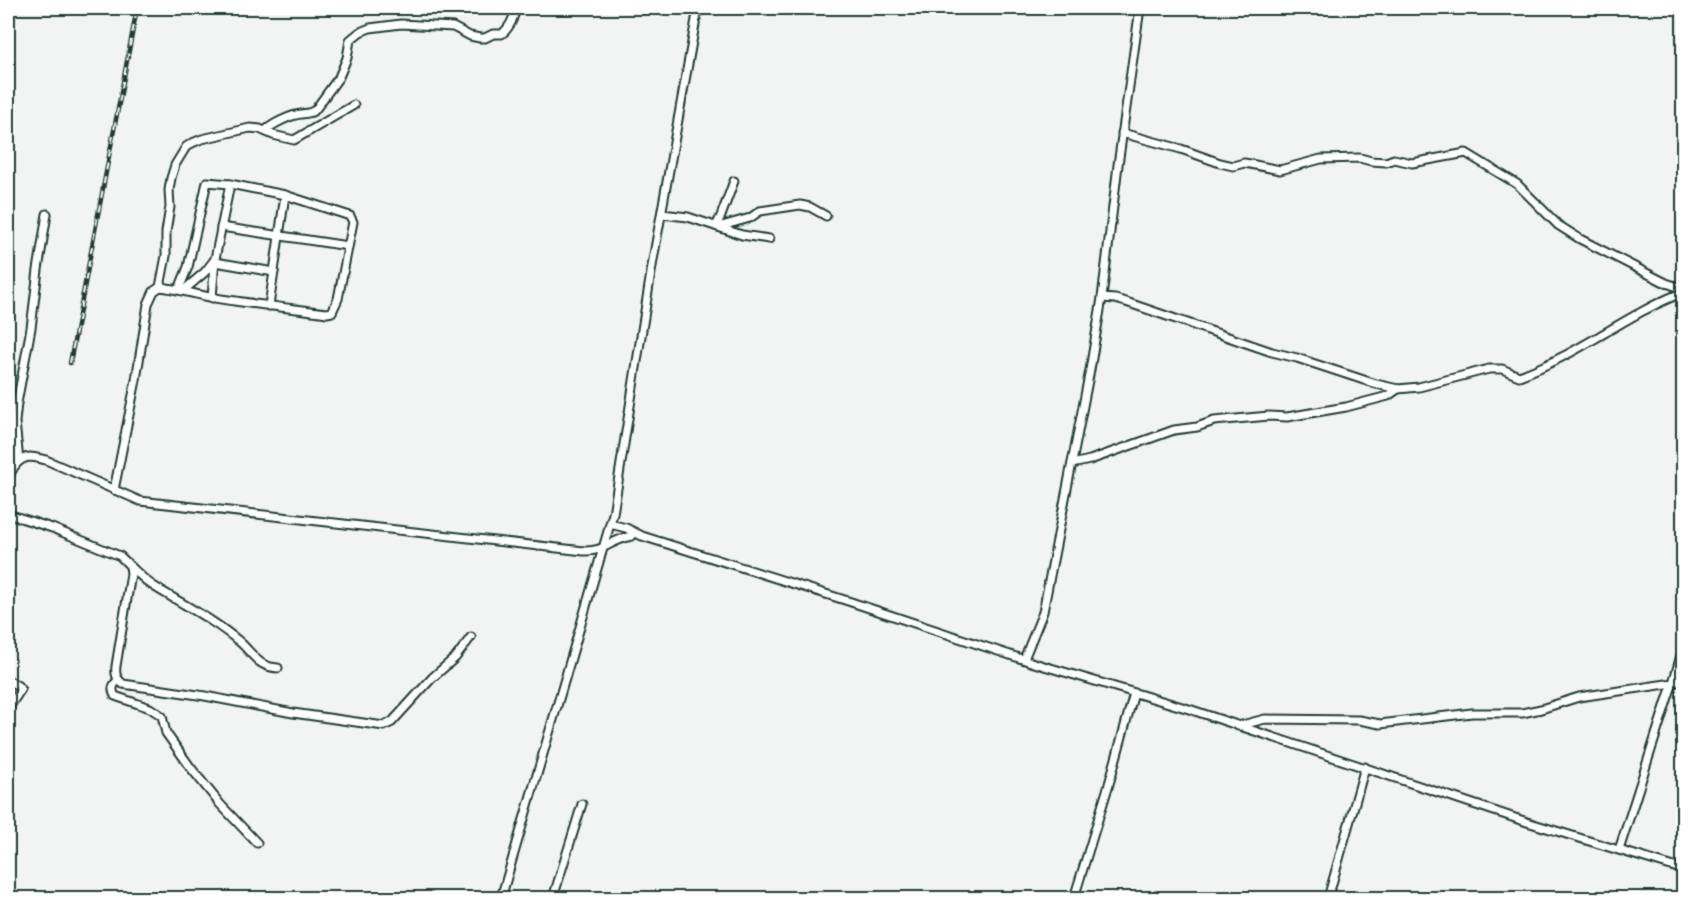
<svg xmlns="http://www.w3.org/2000/svg" width="1691" height="906" font-family="Pangolin,sans-serif">
  <style>
    .lines { fill: none; stroke-linecap: round; stroke-linejoin: round }
    .street-casing { stroke: #1f3d34; stroke-width: 11 }
    .street { stroke: #fff; stroke-width: 7 }
    .rail-casing { stroke: #1f3d34; stroke-width: 4.5 }
    .rail { stroke: #fff; stroke-width: 2; stroke-dasharray: 7; stroke-linecap: butt }
  </style>
  <rect width="100%" height="100%" fill="#f2f3f3"/>
  <filter id="ink" filterUnits="userSpaceOnUse"><feTurbulence type="fractalNoise" baseFrequency=".0167" numOctaves="2"/><feDisplacementMap in="SourceGraphic" scale="12" xChannelSelector="R" yChannelSelector="G"/><feConvolveMatrix kernelMatrix="1 2 1 2 8 2 1 2 1" color-interpolation-filters="sRGB"/></filter>
  <g filter="url(#ink)">
    <g class="lines">
      <g class="street-casing">
        <g id="street">
          <polyline points="1109,8 1118,9 1125,8"/>
          <path d="M265 131C272 124 291 115 301 114 307 113 310 114 315 110L339 77 347 58 350 40 360 32 370 28 401 24 453 27 470 36 480 38H485L493 34H502C511 26 513 19 516 8"/>
          <polyline points="1122,133 1181,149 1220,163 1233,166 1244,163 1250,164 1280,170 1321,159 1360,158 1371,161 1386,162 1394,159 1412,163 1466,153 1517,184 1558,225 1580,239 1666,283 1684,289"/>
          <polyline points="662,214 688,217 742,235 769,239"/>
          <polyline points="716,226 721,216 734,181"/>
          <polyline points="221,227 348,246"/>
          <polyline points="718,227 750,218 760,211 800,205 810,207 826,216"/>
          <polyline points="215,262 274,272"/>
          <polyline points="160,287 166,256 166,232 170,207 169,190 171,178 175,165 186,147 192,143 202,139 250,128 260,129 273,135 294,140 354,105"/>
          <polyline points="184,290 205,272 215,259"/>
          <polyline points="212,298 215,259 230,184"/>
          <path d="M1102 298 1115 299 1126 302 1272 352 1297 358 1376 384 1398 389 1419 387 1489 369H1502L1519 376C1577 356 1626 314 1684 292"/>
          <polyline points="269,306 285,195"/>
          <polyline points="19,461 15,422 17,403 31,328 38,270 47,214"/>
          <polyline points="1072,464 1090,460 1174,430 1197,427 1214,421 1269,416 1287,417 1346,407 1388,396 1398,389"/>
          <path d="M8 481C11 470 17 458 30 457 35 457 41 459 46 460L140 501 584 551C605 552 612 539 632 536"/>
          <path d="M114 490 136 380 148 304 154 291 160 287C179 289 196 295 215 298 252 304 289 308 327 313L332 312 338 299 353 222 350 216 285 195 230 184 207 182 188 267 179 289"/>
          <path d="M8 514 52 528 120 556 130 566 131 574 116 666C115 674 116 678 123 684L205 696 293 713 384 726 392 722 432 678 456 657 471 637"/>
          <polyline points="610,524 626,528 642,536 848,601 1034,663 1189,709 1527,822 1684,870"/>
          <path d="M130 566C138 573 146 582 155 587 184 605 214 620 241 643 254 655 258 667 278 668"/>
          <polyline points="1024,659 1043,612 1090,370 1102,298 1118,165 1140,8"/>
          <polyline points="8,680 18,686 21,689 8,709"/>
          <path d="M118 680C113 685 111 689 115 696L150 708 162 716 166 733 191 768 220 804 257 843"/>
          <polyline points="1238,726 1265,719 1359,720 1380,724 1472,713 1522,713 1541,709 1579,697 1673,683 1684,645"/>
          <polyline points="1619,850 1670,691 1673,683 1684,679"/>
          <polyline points="501,898 613,514 653,260 698,8"/>
          <polyline points="553,898 582,804"/>
          <polyline points="1074,898 1109,784 1134,693"/>
          <polyline points="1328,898 1365,767"/>
        </g>
      </g>
      <use href="#street" class="street"/>
      <g class="rail-casing">
        <polyline id="rail" points="70,363 137,8"/>
      </g>
      <use href="#rail" class="rail"/>
    </g>
  </g>
  <rect width="1691" height="906" fill="none" stroke="#fff" stroke-width="30"/>
  <rect x="15" y="15" width="1661" height="876" fill="none" stroke="#1f3d34" stroke-width="2" filter="url(#ink)"/>
</svg>
